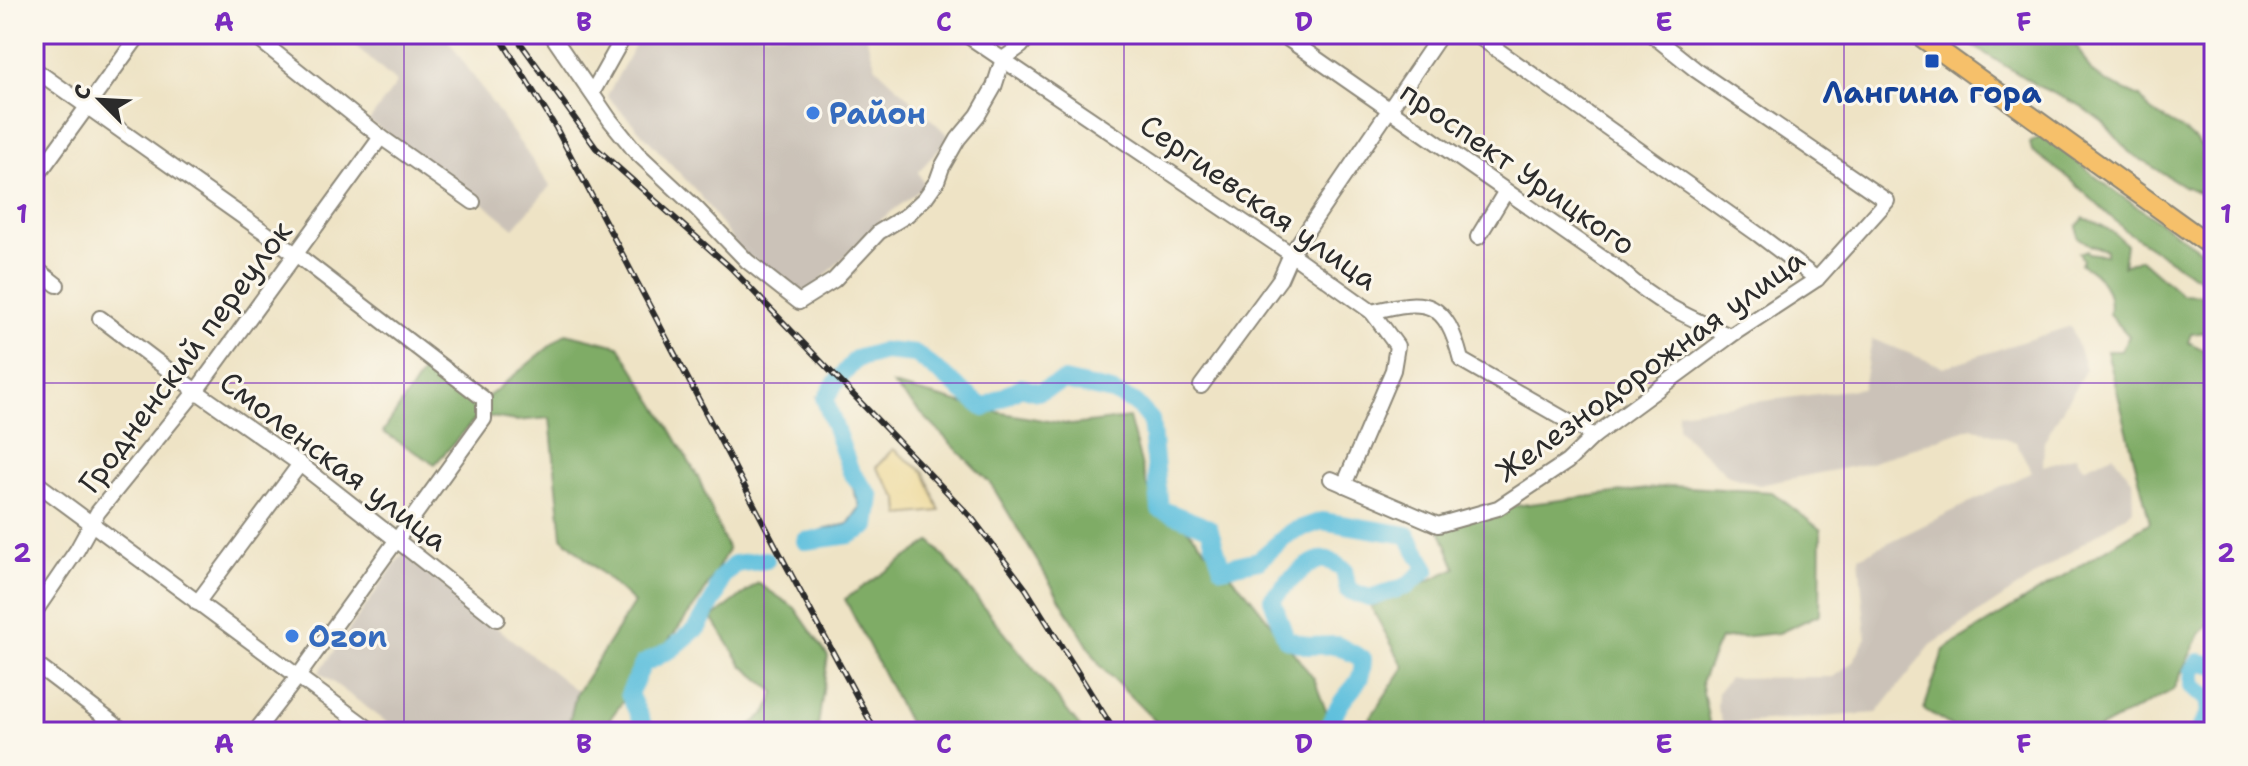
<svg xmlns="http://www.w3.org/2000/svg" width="2248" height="766" font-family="'Shantell Sans',sans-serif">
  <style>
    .industrial { fill: #cbc2b8 }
    .forest { fill: #7fac66; stroke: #556c48; stroke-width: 2 }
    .sand { fill: #eeda9e; stroke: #8c8264; stroke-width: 2 }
    .water { fill: #5fc0dd; stroke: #457684; stroke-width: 2 }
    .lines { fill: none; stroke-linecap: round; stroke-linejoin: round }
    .river { stroke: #5fc0dd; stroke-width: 18 }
    .minor-casing { stroke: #8c8778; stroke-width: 18 }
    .major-casing { stroke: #8c8778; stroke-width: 22 }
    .minor { stroke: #fff; stroke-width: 14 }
    .major { stroke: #f6c06b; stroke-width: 18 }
    .rail-casing { stroke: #2b2b2b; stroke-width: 6 }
    .rail { stroke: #fbf7ec; stroke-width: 3; stroke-dasharray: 9; stroke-linecap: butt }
    .grid { fill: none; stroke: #7b2cbf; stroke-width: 2; stroke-opacity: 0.55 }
    .transit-dot { fill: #1a4fb4; stroke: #fbf7ec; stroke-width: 3 }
    .shop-dot { fill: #3f7fe0; stroke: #fbf7ec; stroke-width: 3 }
    .labels { text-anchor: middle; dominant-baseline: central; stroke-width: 6; stroke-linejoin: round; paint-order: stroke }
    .transit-label { font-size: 30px; font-weight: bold; fill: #164399; stroke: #fbf7ec }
    .shop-label { font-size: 30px; font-weight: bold; fill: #366cbe; stroke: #fbf7ec; text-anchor: start }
    .street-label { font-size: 30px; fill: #2b2b2b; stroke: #fbf7ec }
    .neatline { fill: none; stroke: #7b2cbf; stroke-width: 3 }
    .grid-label { font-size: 26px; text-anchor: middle; font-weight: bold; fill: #7b2cbf }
  </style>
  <rect width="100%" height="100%" fill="#fbf7ec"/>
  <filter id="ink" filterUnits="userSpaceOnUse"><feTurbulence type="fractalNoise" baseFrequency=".0125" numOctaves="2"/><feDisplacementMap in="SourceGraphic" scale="16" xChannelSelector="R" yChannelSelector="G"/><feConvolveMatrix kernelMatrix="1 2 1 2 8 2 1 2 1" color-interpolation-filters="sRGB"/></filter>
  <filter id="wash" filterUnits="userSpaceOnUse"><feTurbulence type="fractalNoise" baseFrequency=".006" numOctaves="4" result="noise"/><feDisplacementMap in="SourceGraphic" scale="32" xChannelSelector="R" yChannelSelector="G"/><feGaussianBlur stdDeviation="1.8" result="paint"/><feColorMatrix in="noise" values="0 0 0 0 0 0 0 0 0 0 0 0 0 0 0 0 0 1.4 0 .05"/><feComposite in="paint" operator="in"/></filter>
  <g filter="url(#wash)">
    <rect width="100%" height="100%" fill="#eee3c5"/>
    <g class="industrial">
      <polygon points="342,34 444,34 550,186 514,228 461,185 369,121 397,83"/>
      <polygon points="641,34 865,34 876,67 950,137 918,172 925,186 883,218 799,302 747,261 701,196 607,96"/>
      <polygon points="2071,326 2086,369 2044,441 2043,466 2076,456 2083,468 2113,455 2132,480 2133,510 1931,645 1877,713 1723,724 1717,707 1718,692 1729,678 1833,677 1853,662 1866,637 1859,557 2032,472 2016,442 1972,427 1870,463 1759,485 1729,476 1678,429 1678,412 1863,388 1872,339 1944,367"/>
      <polygon points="403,553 589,701 569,732 400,732 319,672"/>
    </g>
    <g class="forest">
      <polygon points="1954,34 2070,34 2091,71 2106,82 2140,97 2152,112 2184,130 2214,157 2214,192 2201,193 2184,186 2129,152 2103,122 2081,106 2038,86"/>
      <polygon points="2040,137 2055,145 2117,193 2214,259 2214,284 2193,275 2126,231 2070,179 2032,151 2030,143"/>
      <path d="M2084 218C2101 224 2114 231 2126 245L2123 266 2141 259 2181 294 2203 295 2208 332 2191 334 2188 342 2214 355V618L2200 634 2173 690 2093 732H1961L1924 709 1944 650 2150 522 2107 351H2121L2129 336 2109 314C2113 291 2100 273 2081 264L2083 260 2079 253 2087 250 2088 253 2106 255V250L2090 245 2078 237 2077 226Z"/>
      <polygon points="566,333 619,346 661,413 699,479 728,550 700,599 609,720 605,732 567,732 576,694 634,603 562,537 550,418 516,421 479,415 435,464 383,432 424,370 479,404"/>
      <polygon points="893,385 991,411 1071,425 1129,418 1147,486 1246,592 1314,679 1334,732 1166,732 1100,666 991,484"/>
      <polygon points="1671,486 1772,492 1821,530 1820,614 1779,633 1720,639 1701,682 1711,732 1391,732 1370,718 1404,667 1371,607 1456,568 1438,525 1498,508"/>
      <polygon points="931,541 1084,732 913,732 845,599"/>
      <polygon points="758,583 795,608 828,656 818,726 812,732 742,732 767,712 775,692 742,665 712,618"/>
    </g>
    <polygon class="sand" points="893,449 924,472 940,511 900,515 899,500 876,467"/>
    <polygon class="water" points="817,397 825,400 851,472 871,497 867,526 850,535 805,541 807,537 822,530 848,524 860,507 835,441 826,425"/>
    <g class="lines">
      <g class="river">
        <path d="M805 541 850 535 867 526 871 497 851 472 825 400 834 385 856 359 884 351 916 354 984 408 1021 387 1038 392 1064 381 1112 392 1135 403 1151 420 1160 509 1209 528 1222 568 1259 560 1291 532 1322 521 1407 535 1427 569 1407 586 1369 598 1348 590 1344 570C1339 567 1333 562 1328 560 1310 555 1284 587 1272 599L1286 639 1308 646 1337 645 1363 659C1362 685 1354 684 1341 703 1335 712 1331 723 1326 732"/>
        <polyline points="647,732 629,694 643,664 672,649 698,627 716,595 721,578 735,564 766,560"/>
        <polyline points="2198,732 2210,713 2208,698 2192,686 2193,671 2199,662 2214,665"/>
      </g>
    </g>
  </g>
  <g filter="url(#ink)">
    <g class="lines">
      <g class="minor-casing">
        <g id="minor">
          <polyline points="252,34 381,137 473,202"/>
          <polyline points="551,34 610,120 636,152 696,208 747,261 799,302 834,280 879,232 907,215 925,198 937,181 942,167 958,139 978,115 994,87 1003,59 1021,46 1030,34"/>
          <path d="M965 34 1291 254 1372 312C1428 297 1446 301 1461 360L1594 436"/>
          <path d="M1281 34 1621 271C1656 303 1688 317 1730 336"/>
          <polyline points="1475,34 1759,235 1817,279"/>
          <polyline points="34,69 297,255 484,399 484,419 297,678 255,732"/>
          <polyline points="592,93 625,34"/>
          <polyline points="34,180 140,34"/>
          <polyline points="1478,237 1506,191"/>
          <polyline points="34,267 57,285"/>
          <polyline points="100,318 196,391 300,464 497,619"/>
          <polyline points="1201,386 1280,279 1291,254 1441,34"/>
          <polyline points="1331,479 1438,525 1498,508 1567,462 1594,436 1730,336 1817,279 1887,201 1696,70 1651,34"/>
          <polyline points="34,481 373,732"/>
          <polyline points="1344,485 1393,370 1397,346 1372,312"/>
          <polyline points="197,603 300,464"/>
          <polyline points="34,613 77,550 98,512 196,391 381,137"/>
          <polyline points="34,663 125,732"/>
        </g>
      </g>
      <g class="major-casing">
        <polyline id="major" points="1917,34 2214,248"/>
      </g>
      <use href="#minor" class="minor"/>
      <use href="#major" class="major"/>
      <g class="rail-casing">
        <g id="rail">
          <polyline points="498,34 556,128 779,552 876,732"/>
          <polyline points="514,34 596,148 731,268 972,518 1026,589 1115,732"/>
        </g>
      </g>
      <use href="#rail" class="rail"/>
    </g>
  </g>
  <path class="grid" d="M404 34V732M764 34V732M1124 34V732M1484 34V732M1844 34V732M34 383H2214"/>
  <rect class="transit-dot" x="1924" y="53" width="16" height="16" rx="4"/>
  <g class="shop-dot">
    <circle cx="813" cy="113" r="8"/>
    <circle cx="292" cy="636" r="8"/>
  </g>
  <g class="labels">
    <g class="transit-label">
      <text x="1932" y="92">Лангина гора</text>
    </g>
    <g class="shop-label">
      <text x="829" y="113">Район</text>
      <text x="308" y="636">Ozon</text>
    </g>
    <g class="street-label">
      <text transform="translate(1518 168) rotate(35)">проспект Урицкого</text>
      <text transform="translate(1259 202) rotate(35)">Сергиевская улица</text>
      <text transform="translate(185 357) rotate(-53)">Гродненский переулок</text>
      <text transform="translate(1650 365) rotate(-36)">Железнодорожная улица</text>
      <text transform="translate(334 461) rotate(37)">Смоленская улица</text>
    </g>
  </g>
  <rect width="2248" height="766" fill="none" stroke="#fbf7ec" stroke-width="88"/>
  <g transform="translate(100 100) rotate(294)" stroke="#fbf7ec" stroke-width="6" paint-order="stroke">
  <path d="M0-6L14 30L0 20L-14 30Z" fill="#2b2b2b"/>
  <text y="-12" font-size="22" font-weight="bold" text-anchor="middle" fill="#2b2b2b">С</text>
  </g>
  <rect x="44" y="44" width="2160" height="678" class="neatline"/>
  <g class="grid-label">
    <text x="224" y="31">A</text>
    <text x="584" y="31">B</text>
    <text x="944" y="31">C</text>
    <text x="1304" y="31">D</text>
    <text x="1664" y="31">E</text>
    <text x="2024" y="31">F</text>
    <text x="22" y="223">1</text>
    <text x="2226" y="223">1</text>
    <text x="22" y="562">2</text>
    <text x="2226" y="562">2</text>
    <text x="224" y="753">A</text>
    <text x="584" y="753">B</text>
    <text x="944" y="753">C</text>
    <text x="1304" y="753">D</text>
    <text x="1664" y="753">E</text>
    <text x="2024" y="753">F</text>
  </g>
</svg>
